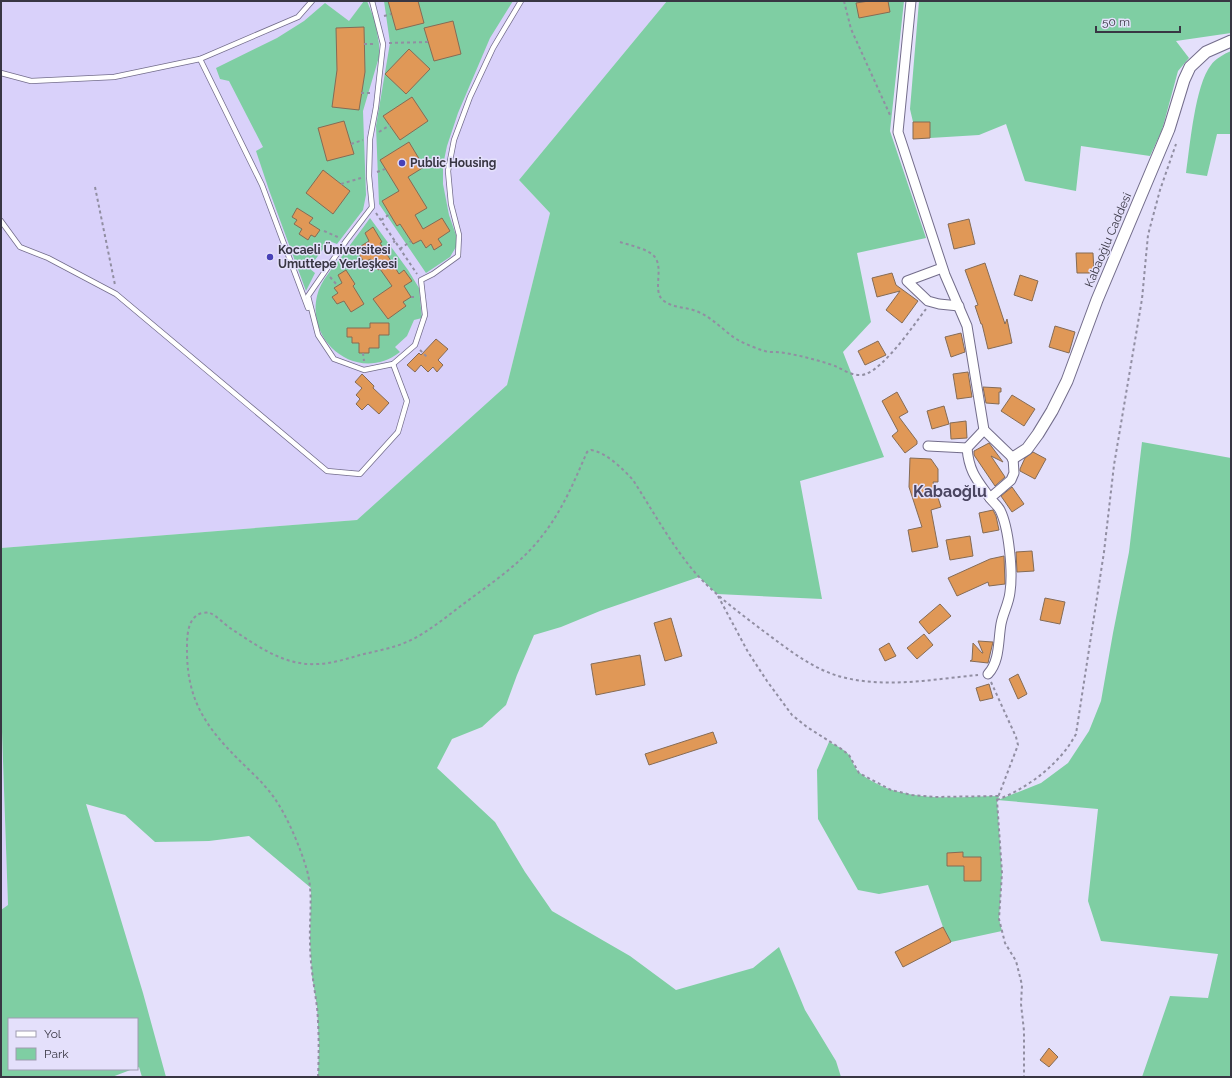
<svg xmlns="http://www.w3.org/2000/svg" width="1232" height="1078" font-family="Raleway,sans-serif">
  <style>
    .built { fill: #d9d1fa }
    .green { fill: #7fcea3 }
    .building { fill: #e09857; stroke: #856b55 }
    .lines { fill: none; stroke-linecap: round; stroke-linejoin: round }
    .service-casing { stroke: #736d8b; stroke-width: 6 }
    .minor-casing { stroke: #736d8b; stroke-width: 11 }
    .tertiary-casing { stroke: #736d8b; stroke-width: 13 }
    .path { stroke: #918ea2; stroke-width: 2; stroke-dasharray: 3 3; stroke-linecap: butt }
    .service { stroke: #fff; stroke-width: 4.5 }
    .minor { stroke: #fff; stroke-width: 9 }
    .tertiary { stroke: #fff; stroke-width: 11 }
    .poi-dot { fill: #4841b7; stroke: #e4e0fb; stroke-width: 1.5 }
    .labels { text-anchor: middle; dominant-baseline: central; stroke-width: 3; stroke-linejoin: round; paint-order: stroke }
    .poi-label { font-size: 12px; font-weight: bold; fill: #383643; stroke: #e4e0fb; text-anchor: start }
    .street-label { font-size: 12px; fill: #383643; stroke: #e4e0fb }
    .district-label { font-size: 16px; font-weight: bold; fill: #4a4560; stroke: #e4e0fb }
  </style>
  <rect width="100%" height="100%" fill="#e4e0fb"/>
  <g class="built">
    <polygon points="1,1 667,1 519,180 550,213 507,385 357,520 1,548"/>
    <polygon points="1,703 8,906 1,910"/>
  </g>
  <g class="green">
    <polygon points="364,1 367,1 375,21 379,44 379,57 363,111 366,195 363,210 337,244 329,241 309,268 315,273 306,291 269,190 256,151 263,147 229,81 220,79 216,68 277,38 304,21 325,3 349,21"/>
    <polygon points="384,1 513,1 490,38 458,113 447,146 443,165 443,184 449,215 456,235 456,247 450,257 426,273 379,204 376,126 390,43"/>
    <polygon points="667,1 904,1 890,131 926,238 857,253 871,322 843,352 884,457 800,481 822,599 717,594 699,577 600,611 561,627 534,635 517,675 506,705 482,727 452,739 437,768 495,822 525,872 552,911 630,956 676,990 753,968 779,947 805,1010 836,1061 841,1077 318,1077 319,1046 317,1006 312,976 310,941 311,888 249,836 209,841 155,842 125,815 86,804 143,993 166,1077 142,1077 139,1067 137,1068 137,1019 9,1019 9,1069 133,1069 112,1077 1,1077 1,910 8,905 1,703 1,548 357,520 507,385 550,213 519,180"/>
    <polygon points="919,1 1231,1 1231,33 1176,41 1189,58 1178,71 1162,130 1150,156 1081,146 1076,191 1025,181 1006,124 979,135 930,138 930,122 913,122 910,109"/>
    <path d="M1231 51V134H1217L1207 176 1186 173C1190 146 1195 85 1211 65 1215 59 1224 54 1231 51Z"/>
    <path d="M370 218 408 270 419 288 422 318 414 320 407 336 395 347 400 352C359 384 306 344 317 296 321 279 335 266 345 252 353 241 362 229 370 218Z"/>
    <path d="M1142 442 1231 458V1077H1142L1170 996 1208 998 1218 954 1101 941 1088 901 1098 809 997 800 1002 873 999 919 1002 931 951 942 943 927 928 885 879 894 858 890 818 819 817 770 829 742C835 745 844 749 849 755 853 761 854 769 860 773 899 804 953 797 999 796L998 800 1041 783 1068 763 1089 731 1101 701 1113 633 1129 552Z"/>
  </g>
  <g class="building">
    <polygon points="388,1 418,1 424,23 396,30"/>
    <polygon points="869,1 888,1 890,12 859,18 856,3"/>
    <polygon points="453,21 461,54 434,61 424,28"/>
    <polygon points="364,27 365,72 359,110 332,107 337,70 336,28"/>
    <polygon points="409,49 430,69 406,94 385,74"/>
    <polygon points="412,97 428,121 400,140 383,116"/>
    <polygon points="344,121 354,154 327,161 318,128"/>
    <polygon points="913,122 930,122 930,138 913,139"/>
    <polygon points="409,142 424,167 408,177 427,208 415,215 423,229 442,218 450,231 438,239 442,245 434,250 431,244 426,248 421,240 413,244 400,224 397,226 382,201 399,191 380,160"/>
    <polygon points="323,170 350,191 333,214 306,193"/>
    <polygon points="297,208 313,218 309,223 320,230 315,237 311,235 308,240 299,234 302,229 294,224 297,220 292,217"/>
    <polygon points="969,219 975,244 954,249 948,224"/>
    <polygon points="373,227 382,242 380,243 399,274 404,270 412,281 404,286 411,297 403,302 406,306 388,319 373,299 392,286 380,269 378,270 371,259 364,262 359,254 364,251 361,246 369,241 365,233"/>
    <polygon points="1076,253 1093,253 1094,273 1077,273"/>
    <polygon points="985,263 1005,324 1007,319 1012,343 988,349 982,324 981,324 975,306 978,305 965,270"/>
    <polygon points="346,270 355,284 353,286 364,304 351,312 344,301 337,304 332,297 338,293 334,288 342,283 338,275"/>
    <polygon points="892,273 896,285 918,301 902,323 886,310 900,291 877,297 872,278"/>
    <polygon points="1020,275 1038,281 1032,301 1014,295"/>
    <polygon points="370,323 389,323 389,335 379,335 379,348 369,348 369,353 359,353 359,343 352,343 352,337 347,337 347,328 370,328"/>
    <polygon points="1055,326 1075,332 1069,353 1049,347"/>
    <polygon points="961,333 965,352 951,357 945,337"/>
    <polygon points="436,339 448,349 438,360 443,365 437,372 433,367 428,372 421,365 415,372 407,365 419,353 421,355"/>
    <polygon points="878,341 886,355 865,365 858,351"/>
    <polygon points="968,372 972,397 957,399 953,374"/>
    <polygon points="362,374 374,386 373,388 389,403 379,414 368,404 362,410 356,404 360,399 356,395 362,388 355,382"/>
    <polygon points="983,387 1001,388 1001,392 999,392 999,404 986,403"/>
    <polygon points="897,392 908,412 899,417 917,441 917,444 905,453 892,436 898,431 882,401"/>
    <polygon points="1012,395 1035,409 1024,426 1001,411"/>
    <polygon points="944,406 949,424 932,429 927,411"/>
    <polygon points="966,421 967,438 951,439 950,423"/>
    <polygon points="989,443 1003,462 991,456 1005,477 995,486 974,455 974,451"/>
    <polygon points="1033,452 1046,459 1035,479 1020,471 1020,469 1025,458"/>
    <polygon points="910,458 931,459 938,469 938,482 933,482 941,507 931,510 938,547 912,552 908,530 922,527 909,487"/>
    <polygon points="1012,487 1024,504 1012,512 1001,496"/>
    <polygon points="993,510 996,516 999,530 983,533 979,513"/>
    <polygon points="970,536 973,556 950,560 946,540"/>
    <polygon points="1032,551 1034,571 1017,572 1016,552"/>
    <polygon points="1004,556 1005,584 989,586 988,582 957,596 948,578 990,559"/>
    <polygon points="1045,598 1065,602 1060,624 1040,620"/>
    <polygon points="940,604 951,616 929,634 919,622"/>
    <polygon points="671,618 682,656 665,661 654,623"/>
    <polygon points="924,634 933,645 917,659 907,648"/>
    <polygon points="978,641 993,642 988,663 970,661 972,660 973,643 982,653 983,653"/>
    <polygon points="889,643 896,656 885,661 879,649"/>
    <polygon points="640,655 645,685 596,695 591,664"/>
    <polygon points="1018,674 1027,694 1018,699 1009,679"/>
    <polygon points="989,684 993,698 980,701 976,688"/>
    <polygon points="713,732 717,743 649,765 645,754"/>
    <polygon points="963,852 963,857 981,857 981,881 964,881 964,866 947,866 947,853"/>
    <polygon points="943,927 951,942 903,967 895,952"/>
    <polygon points="1049,1048 1058,1057 1049,1067 1040,1060"/>
  </g>
  <g class="lines">
    <g class="service-casing">
      <g id="service">
        <polyline points="372,1 383,44 376,107 370,139 369,176 372,207 346,241 308,296 318,335 334,359 364,370 393,364 415,345 425,315 421,280 433,274 458,256 459,235 451,204 448,171 454,140 470,97 493,48 521,1"/>
        <polyline points="200,59 262,185 308,308"/>
        <polyline points="1,73 31,81 114,77 200,59 298,17 312,1"/>
        <polyline points="1,221 20,247 48,258 116,294 327,471 360,474 398,432 407,401 393,364"/>
      </g>
    </g>
    <g class="minor-casing">
      <g id="minor">
        <path d="M911 1 898 132 945 275 967 326 984 430 1013 458 1014 473 1011 480 990 498C993 502 998 506 1000 510 1009 528 1013 572 1010 592 1009 603 1003 613 1001 624 998 641 1000 661 988 674"/>
        <polyline points="942,268 907,281 928,301 939,304 959,306"/>
        <path d="M984 430 967 448C969 472 977 480 990 498"/>
        <polyline points="928,446 967,448"/>
      </g>
    </g>
    <g class="tertiary-casing">
      <polyline id="tertiary" points="1013,458 1027,449 1038,434 1052,411 1067,381 1097,300 1169,129 1184,80 1190,67 1206,52 1231,41"/>
    </g>
    <g class="path">
      <polyline points="844,1 851,29 890,115"/>
      <polyline points="384,16 391,14"/>
      <polyline points="389,43 428,42"/>
      <polyline points="364,44 375,44"/>
      <polyline points="361,93 371,93"/>
      <polyline points="379,132 390,125"/>
      <polyline points="351,144 363,140"/>
      <polyline points="377,172 385,169"/>
      <polyline points="341,184 361,178"/>
      <polyline points="95,187 115,285"/>
      <polyline points="376,213 417,274"/>
      <polyline points="381,220 390,214"/>
      <polyline points="324,231 340,238"/>
      <path d="M620 242C629 245 648 249 654 256 665 268 651 292 664 301 673 308 686 307 696 311 714 318 723 331 738 340 745 344 762 351 769 352 775 352 780 352 785 353 802 356 818 360 835 366 844 370 855 378 866 374 886 366 913 326 926 309"/>
      <polyline points="400,249 411,241"/>
      <polyline points="384,250 395,241"/>
      <polyline points="330,277 338,286"/>
      <polyline points="411,297 416,297"/>
      <polyline points="420,350 428,358"/>
      <polyline points="363,353 364,361"/>
      <polyline points="718,596 748,652 767,681 792,715 807,727 840,748 849,755 859,773 891,790 912,795 934,797 999,796"/>
      <polyline points="991,682 1016,737 1018,745 997,800 1002,873 999,919 1005,943 1016,961 1022,985 1021,1004 1024,1031 1024,1077"/>
      <path d="M997 800C1028 788 1060 764 1076 734L1104 552 1114 465 1142 299 1148 235 1160 190 1176 144"/>
      <path d="M318 1077C319 1054 319 1030 317 1007 314 985 310 964 310 942 309 917 314 892 306 867 300 847 287 816 275 799 265 784 250 771 238 759 205 726 188 700 187 654 187 642 186 624 196 616 199 613 206 612 210 613 217 616 224 624 230 628 256 645 284 666 316 664 331 664 346 659 360 655 376 651 394 648 409 641 428 632 445 618 462 605 490 584 521 564 542 536 562 511 574 482 587 452L591 450C607 453 622 468 633 480 651 508 667 537 688 564 708 590 736 610 762 630 788 649 814 671 846 678 889 688 935 679 978 675"/>
    </g>
    <use href="#service" class="service"/>
    <use href="#minor" class="minor"/>
    <use href="#tertiary" class="tertiary"/>
  </g>
  <g class="poi-dot">
    <circle cx="402" cy="163" r="4"/>
    <circle cx="270" cy="257" r="4"/>
  </g>
  <g class="labels">
    <g class="poi-label">
      <text x="410" y="163">Public Housing</text>
      <text x="278" y="250">Kocaeli Üniversitesi<tspan x="278" dy="14">Umuttepe Yerleşkesi</tspan></text>
    </g>
    <g class="street-label">
      <text transform="translate(1108 240) rotate(-67)">Kabaoğlu Caddesi</text>
    </g>
    <g class="district-label">
      <text x="950" y="491">Kabaoğlu</text>
    </g>
  </g>
  <rect width="1232" height="1078" fill="none" stroke="#383643" stroke-width="4"/>
  <rect x="8" y="1018" width="130" height="52" fill="#e4e0fb" stroke="#9f9cb1"/>
  <rect x="16" y="1031" width="20" height="6" fill="#ffffff" stroke="#9f9cb1"/>
  <text x="44" y="1038" font-size="12" fill="#383643">Yol</text>
  <rect x="16" y="1048" width="20" height="12" fill="#7fcea3" stroke="#9f9cb1"/>
  <text x="44" y="1058" font-size="12" fill="#383643">Park</text>
  <path d="M1096 26v6h84v-6" fill="none" stroke="#383643" stroke-width="2"/>
  <text x="1102" y="26" font-size="12" fill="#383643" stroke="#e4e0fb" stroke-width="3" paint-order="stroke">50 m</text>
</svg>
